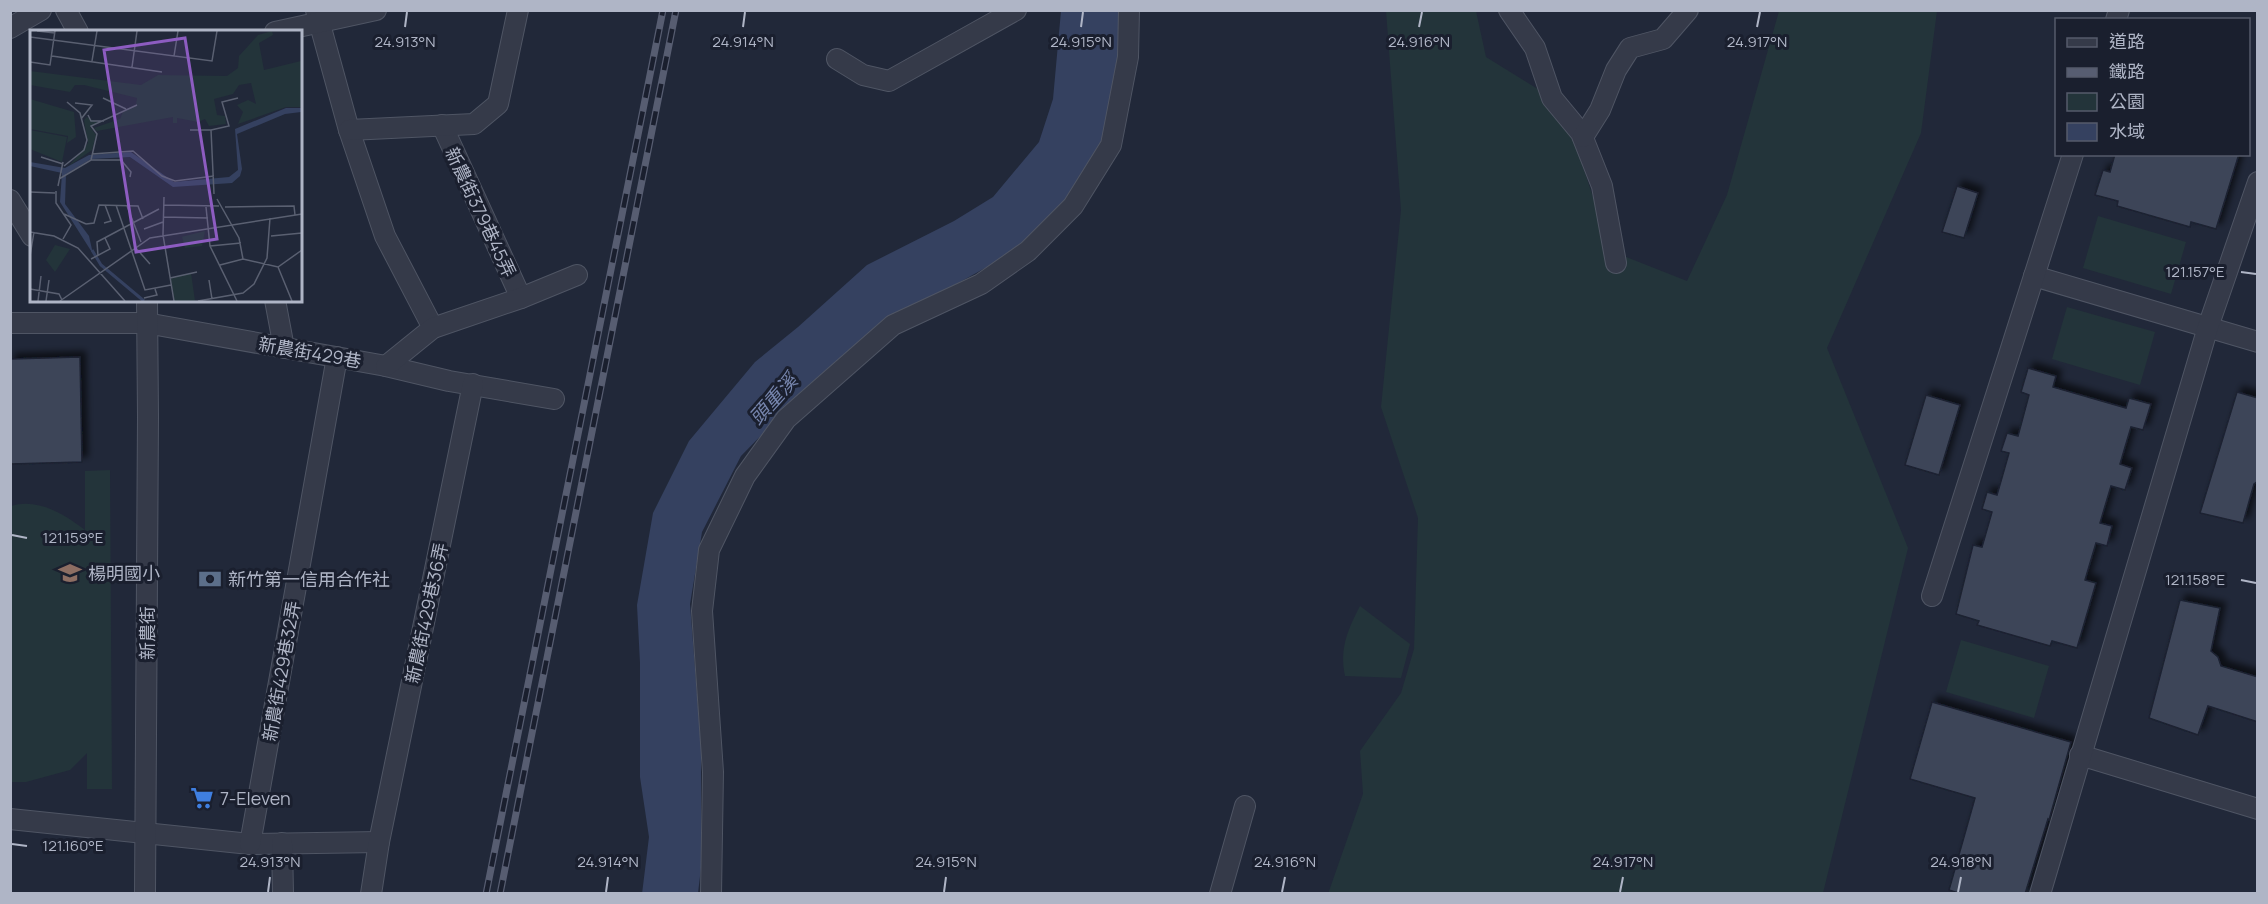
<svg xmlns="http://www.w3.org/2000/svg" width="2268" height="904" font-family="Manrope,'Noto Sans TC',sans-serif">
  <style>
    .green { fill: #23343a }
    .water { fill: #354160 }
    .building { fill: #3d4559; stroke: #1c2130; stroke-width: 1.5; filter: url(#shadow) }
    .lines { fill: none; stroke-linecap: round; stroke-linejoin: round }
    .minor-casing { stroke: #4f5564; stroke-width: 22 }
    .minor { stroke: #353a49; stroke-width: 20 }
    .rail-casing { stroke: #575d71; stroke-width: 7 }
    .rail { stroke: #1a1f2e; stroke-width: 4.5; stroke-dasharray: 14; stroke-linecap: butt }
    .ticks { fill: none; stroke: #afb5c6; stroke-width: 2 }
    .labels { text-anchor: middle; dominant-baseline: central; stroke-width: 6; stroke-linejoin: round; paint-order: stroke }
    .street-label { font-size: 18px; fill: #afb5c6; stroke: #1a1f2e }
    .poi-label { font-size: 18px; fill: #afb5c6; stroke: #1a1f2e; text-anchor: start }
    .water-label { font-size: 20px; font-style: italic; fill: #7786ae; stroke: #1a1f2e }
    .inset-river { fill: none; stroke: #354160; stroke-width: 3 }
    .inset-road { fill: none; stroke: #5a6071; stroke-width: 1.5 }
    .view { fill: #8d5cc1; fill-opacity: 0.15; stroke: #8d5cc1; stroke-width: 3 }
    .inset-edge { fill: none; stroke: #afb5c6; stroke-width: 3 }
    .ticks-label { font-size: 15px; text-anchor: middle; fill: #afb5c6; stroke: #1a1f2e; stroke-width: 6; stroke-linejoin: round; paint-order: stroke }
  </style>
  <defs>
    <filter id="shadow"><feDropShadow dx="5.5" dy="-5.5" stdDeviation="3" flood-color="#0009"/></filter>
  </defs>
  <rect width="100%" height="100%" fill="#212839"/>
  <g class="green">
    <polygon points="1386,11 1476,11 1486,57 1562,104 1611,251 1687,281 1727,195 1779,11 1937,11 1921,133 1827,348 1908,548 1823,893 1328,894 1363,794 1360,751 1401,693 1414,649 1418,518 1381,407 1401,210"/>
    <polygon points="2098,216 2186,242 2171,294 2083,268"/>
    <polygon points="2067,307 2155,332 2140,385 2052,359"/>
    <path d="M110 470 112 789H87V753L70 770 26 782H11V506C38 498 64 514 85 530V471Z"/>
    <path d="M1360 606 1410 644 1401 678 1345 676C1339 649 1348 629 1360 606Z"/>
    <polygon points="1961,640 2049,666 2034,718 1946,692"/>
  </g>
  <polygon class="water" points="1061,11 1122,11 1120,61 1103,139 1081,181 1051,218 1028,240 1003,258 935,296 780,416 741,456 702,532 690,604 701,746 701,868 698,893 642,894 649,837 640,777 640,663 637,605 653,513 689,441 755,362 798,327 867,265 954,221 993,197 1039,142 1053,99"/>
  <g class="building">
    <polygon points="2115,154 2239,154 2216,229 2191,222 2190,227 2117,206 2118,201 2095,195 2103,170 2110,172"/>
    <polygon points="1957,186 1978,193 1964,238 1942,232"/>
    <polygon points="80,357 82,462 10,464 10,359"/>
    <polygon points="2028,368 2056,376 2053,387 2126,408 2129,398 2151,404 2143,430 2131,427 2120,464 2132,468 2125,490 2111,486 2100,523 2112,526 2107,546 2096,543 2085,580 2096,583 2077,648 2052,641 2050,646 1977,625 1979,621 1956,614 1973,545 1982,547 1992,512 1982,509 1987,492 1997,495 2009,453 2001,451 2007,433 2018,436 2029,395 2021,392"/>
    <polygon points="2237,392 2258,398 2258,481 2254,484 2243,523 2200,513"/>
    <polygon points="1926,395 1960,405 1939,475 1905,465"/>
    <polygon points="2180,600 2220,608 2211,651 2218,657 2221,666 2258,677 2258,722 2208,706 2198,735 2149,718"/>
    <polygon points="1932,702 2071,742 2049,820 2048,819 2025,894 1961,894 1949,890 1975,798 1910,779"/>
  </g>
  <g class="lines">
    <g class="minor-casing">
      <g id="minor">
        <polyline points="66,10 78,32"/>
        <polyline points="316,10 349,130 385,236 433,328"/>
        <polyline points="1509,10 1535,48 1552,98 1581,133 1602,186 1616,263"/>
        <polyline points="2116,20 2119,10"/>
        <polyline points="10,28 41,10"/>
        <polyline points="275,32 376,10"/>
        <polyline points="837,59 863,75 889,81 1016,10"/>
        <polyline points="442,125 521,298"/>
        <polyline points="349,130 474,124 498,104 518,10"/>
        <polyline points="1583,137 1600,110 1616,70 1630,48 1663,39 1688,10"/>
        <polyline points="10,200 32,236"/>
        <polyline points="2034,276 2258,342"/>
        <polyline points="275,300 284,348"/>
        <polyline points="10,323 146,323 386,366 449,381 554,399"/>
        <polyline points="386,366 433,328 521,298 577,275"/>
        <polyline points="1932,596 2073,154"/>
        <polyline points="2080,755 2258,809"/>
        <polyline points="10,819 250,844 379,842"/>
        <polyline points="282,843 283,894"/>
        <polyline points="250,844 337,357"/>
        <polyline points="145,894 148,417 147,300"/>
        <polyline points="371,894 379,842 473,384"/>
        <polyline points="711,894 713,772 702,611 709,550 745,476 786,419 893,325 981,284 1028,251 1073,206 1111,145 1128,57 1129,10"/>
        <polyline points="1220,894 1245,806"/>
        <polyline points="2040,894 2208,327 2258,182"/>
      </g>
    </g>
    <use href="#minor" class="minor"/>
    <g class="rail-casing">
      <g id="rail">
        <polyline points="486,894 663,10"/>
        <polyline points="500,894 676,10"/>
      </g>
    </g>
    <use href="#rail" class="rail"/>
  </g>
  <path class="ticks" d="M405 27 407 12M743 27 745 12M1081 27 1083 12M1419 27 1422 12M1757 27 1760 12M2241 272 2256 274M12 535 27 538M2241 580 2256 583M12 844 27 846M268 892 270 877M606 892 608 877M944 892 946 877M1282 892 1285 877M1620 892 1623 877M1958 892 1961 877"/>
  <defs>
    <g id="school-bare" transform="scale(1.8)"><path d="M0-5L7-2L0 1L-7-2ZM-4 1L0 2.5L4 1V4Q0 6-4 4Z" fill="#8d6e63" stroke="#1a1f2e" stroke-width="2.5" paint-order="stroke"/></g>
    <g id="bank-bare" transform="scale(1.8)"><path d="M-6-4H6V4H-6ZM0-2.3a2.3 2.3 0 1 0 0 4.6a2.3 2.3 0 1 0 0-4.6Z" fill="#5c6f8a" stroke="#1a1f2e" stroke-width="2.5" paint-order="stroke"/></g>
    <g id="supermarket-bare" transform="scale(1.8)"><path d="M-6-5.5h2.5l.6 2H6L4.5 2H-2.5L-4.4-4H-6ZM-1.5 3.2a1.3 1.3 0 1 0 .1 0ZM3 3.2a1.3 1.3 0 1 0 .1 0Z" fill="#3f7fe0" stroke="#1a1f2e" stroke-width="2.5" paint-order="stroke"/></g>
  </defs>
  <g fill-rule="evenodd">
    <use href="#school-bare" x="70" y="573"/>
    <use href="#bank-bare" x="210" y="579"/>
    <use href="#supermarket-bare" x="202" y="798"/>
  </g>
  <g class="labels">
    <g class="street-label">
      <text transform="translate(481 212) rotate(65)">新農街379巷45弄</text>
      <text transform="translate(310 352) rotate(10)">新農街429巷</text>
      <text transform="translate(426 613) rotate(-78)">新農街429巷36弄</text>
      <text transform="translate(147 633) rotate(-90)">新農街</text>
      <text transform="translate(281 671) rotate(-80)">新農街429巷32弄</text>
    </g>
    <g class="poi-label">
      <text x="88" y="573">楊明國小</text>
      <text x="228" y="579">新竹第一信用合作社</text>
      <text x="220" y="798">7-Eleven</text>
    </g>
    <g class="water-label">
      <text transform="translate(773 399) rotate(-48)">頭重溪</text>
    </g>
  </g>
  <g transform="translate(30 30)">
    <rect width="272" height="272" fill="#212839"/>
    <path d="M242 1 243 5 229 13 234 40 271 31V77H256L208 94 213 82 207 75 218 70 226 74 221 53 209 55 203 64 184 69 187 85 195 86 196 94 179 96 175 89 168 92 147 88V93H143V87L67 101 64 98 90 89 93 82 106 75 107 68 54 55H45L40 62 0 55V41L111 55 128 45 197 46 208 38 209 26 228 5ZM0 69 44 82 46 107 37 113 38 106 0 99ZM57 87 68 93 60 97 66 105 62 120 39 136 58 113 54 90ZM0 100 37 107 32 132 0 119ZM175 201 172 216 155 218 152 207 147 208ZM25 215 40 219 25 242 16 230ZM161 243 165 271H144L140 248Z" fill="#23343a"/>
    <path d="M256 78H271V82L255 84 207 104 212 139 210 146 202 153 143 157 100 127 61 129 36 144 35 174 59 206 63 224 30 172 32 143 0 136V132L35 138 59 125 101 122 144 152 199 147 208 140 205 99Z" fill="#354160"/>
    <path class="inset-river" d="M62 220 71 235 114 271"/>
    <path class="inset-road" d="M7 1 25 3M0 7 182 31 187 1M22 26 132 42M144 26 148 1M62 31 67 1M0 32 20 35 25 1M102 37 107 1M73 68 96 79M45 73 62 75 51 89M58 85 61 91H74M160 100H181L184 164M181 100 199 96 192 72 208 68M62 124 103 121 132 146 145 151 184 146M11 127 33 134M61 130 67 104 61 96 107 75M34 136 54 120 57 110 50 83 37 72M29 149 61 130H91L101 142 100 147M28 156 33 132M26 161V173L41 195 33 209M0 162 25 163M134 167 133 205 144 271M187 169 209 208 213 229M86 175 115 260 141 255M134 175 189 176M97 176 111 212M176 177 180 216 207 271M195 177 264 176 265 185M34 184 56 194M133 187 178 188M74 193 81 191 75 175M56 194 64 193 69 175 108 176 113 189M114 199 133 192M0 202 24 206 48 218 95 271M241 206 272 203M180 216 211 213M105 217 120 234M0 226 4 202M68 226 67 212 129 179M61 229 80 219 75 208M190 235 213 229 248 237 272 220M248 237 262 271M140 248 167 242M179 250 182 269M0 259 29 264 32 270M114 268 127 265 125 259M8 271 11 246M16 271 19 250M30 271 120 208 272 184M168 271 213 263 224 254 237 228 240 188"/>
    <path class="view" d="M155 8 187 209 106 222 74 20Z"/>
    <rect width="272" height="272" class="inset-edge"/>
  </g>
  <g class="ticks-label">
    <text x="405" y="47">24.913°N</text>
    <text x="1081" y="47">24.915°N</text>
    <text x="1419" y="47">24.916°N</text>
    <text x="1757" y="47">24.917°N</text>
    <text x="743" y="47">24.914°N</text>
    <text x="2195" y="277">121.157°E</text>
    <text x="73" y="543">121.159°E</text>
    <text x="2195" y="585">121.158°E</text>
    <text x="73" y="851">121.160°E</text>
    <text x="270" y="867">24.913°N</text>
    <text x="608" y="867">24.914°N</text>
    <text x="946" y="867">24.915°N</text>
    <text x="1285" y="867">24.916°N</text>
    <text x="1623" y="867">24.917°N</text>
    <text x="1961" y="867">24.918°N</text>
  </g>
  <rect width="2268" height="904" fill="none" stroke="#afb5c6" stroke-width="24"/>
  <rect x="2055" y="18" width="195" height="138" fill="#1a1f2e" stroke="#565b6b" stroke-width="1.5"/>
  <rect x="2067" y="38" width="30" height="9" fill="#353a49" stroke="#565b6b" stroke-width="1.5"/>
  <text x="2109" y="48" font-size="18" fill="#afb5c6">道路</text>
  <rect x="2067" y="68" width="30" height="9" fill="#575d71" stroke="#565b6b" stroke-width="1.5"/>
  <text x="2109" y="78" font-size="18" fill="#afb5c6">鐵路</text>
  <rect x="2067" y="93" width="30" height="18" fill="#23343a" stroke="#565b6b" stroke-width="1.5"/>
  <text x="2109" y="108" font-size="18" fill="#afb5c6">公園</text>
  <rect x="2067" y="123" width="30" height="18" fill="#354160" stroke="#565b6b" stroke-width="1.5"/>
  <text x="2109" y="138" font-size="18" fill="#afb5c6">水域</text>
</svg>
